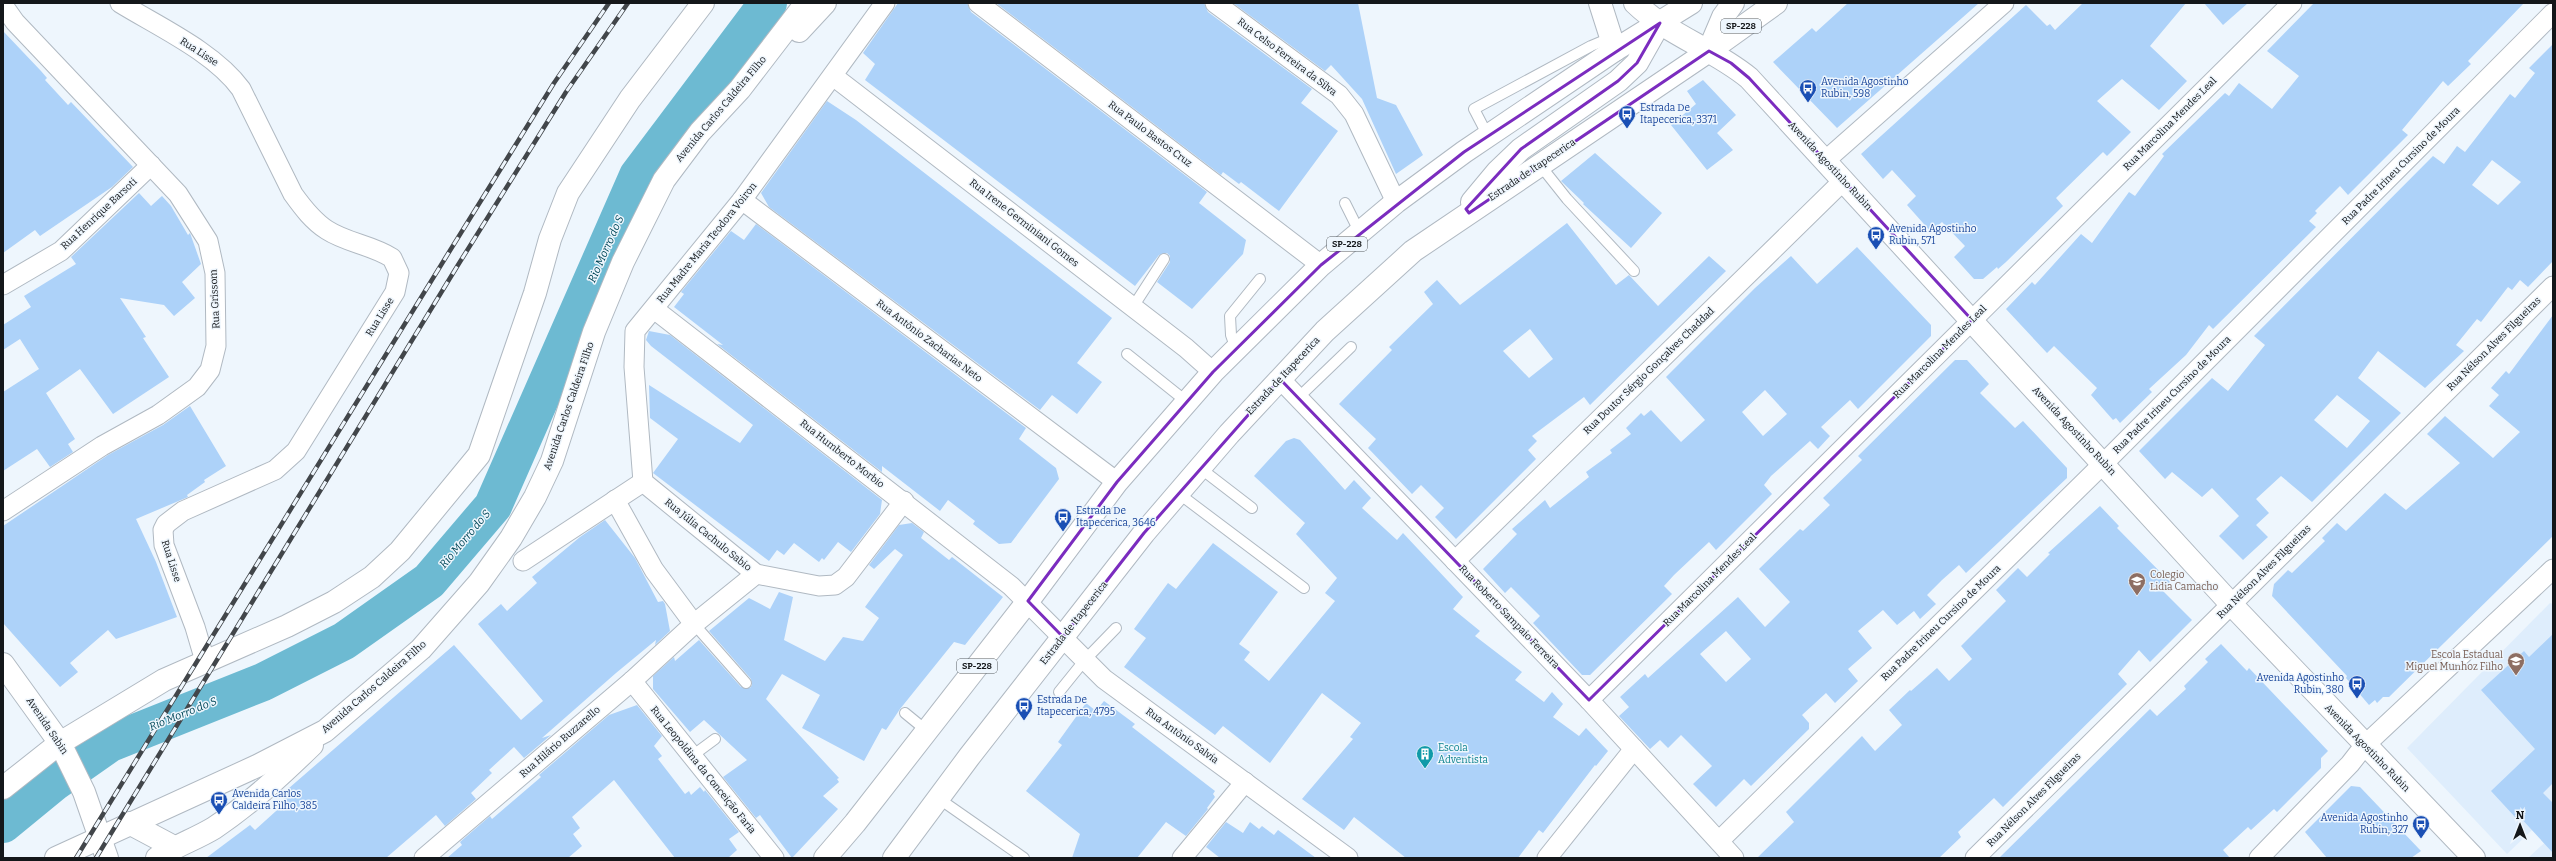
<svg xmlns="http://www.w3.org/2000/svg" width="2556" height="861" font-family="Bitter,serif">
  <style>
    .built { fill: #deedfc }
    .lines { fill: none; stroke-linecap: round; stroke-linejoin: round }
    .river { stroke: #6dbad2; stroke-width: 38 }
    .building { fill: #add2f9; fill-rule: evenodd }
    .lane-casing { stroke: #b0b9c2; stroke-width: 12 }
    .street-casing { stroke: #b0b9c2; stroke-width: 21 }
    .secondary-casing { stroke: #b0b9c2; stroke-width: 24 }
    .primary-casing { stroke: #b0b9c2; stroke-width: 24 }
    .lane { stroke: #fff; stroke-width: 10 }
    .street { stroke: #fff; stroke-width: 19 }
    .secondary { stroke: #fff; stroke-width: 22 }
    .primary { stroke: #fff; stroke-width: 22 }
    .rail-casing { stroke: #42464a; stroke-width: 4.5 }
    .rail { stroke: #eef6fd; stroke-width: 3; stroke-dasharray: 9; stroke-linecap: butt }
    .marked { fill: none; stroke: #7b2cbf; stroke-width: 3; stroke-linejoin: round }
    .labels { text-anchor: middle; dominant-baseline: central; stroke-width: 3; stroke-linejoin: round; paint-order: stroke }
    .shield { fill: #eef6fd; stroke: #555a5e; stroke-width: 1 }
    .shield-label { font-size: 9px; font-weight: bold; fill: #14171a }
    .street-label { font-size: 10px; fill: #14171a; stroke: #eef6fd }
    .transit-label { font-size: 10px; fill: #164399; stroke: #eef6fd; text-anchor: start }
    .education-label { font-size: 10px; fill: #785e54; stroke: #eef6fd; text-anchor: start }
    .culture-label { font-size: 10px; fill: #0d838f; stroke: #eef6fd; text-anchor: start }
    .water-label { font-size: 11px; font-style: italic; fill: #004758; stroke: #eef6fd }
  </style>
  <rect width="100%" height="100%" fill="#eef6fd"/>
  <g class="built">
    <polygon points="2550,603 2553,604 2553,810 2507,854 2407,748"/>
    <polygon points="2553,835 2553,858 2528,858"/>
  </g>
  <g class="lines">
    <polyline class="river" points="3,824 53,783 110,743 263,682 344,641 429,581 493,506 638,176 768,3"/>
  </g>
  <g class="building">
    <polygon points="898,3 967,3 971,12 1207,192 1199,203 1246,240 1243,254 1192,309 1157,282 1170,262 1170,256 1167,253 1159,255 1135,286 865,80 875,64 863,53"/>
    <polygon points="996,3 1204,3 1208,12 1312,89 1301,103 1338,131 1279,211 1241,182 1239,184 1223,172 1221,175"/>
    <polygon points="1233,3 1358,3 1377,98 1396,105 1423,155 1396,174 1362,99 1331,65 1325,71"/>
    <polygon points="1848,3 1979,3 1837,128 1773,62 1812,28 1816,32"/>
    <polygon points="2083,3 2186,3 2150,46 2187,81 2159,110 2122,79 2097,101 2131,132 2107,156 2103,152 2056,198 2063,206 2006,262 1998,269 1997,267 1983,279 1974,279 1954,257 1965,246 1942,222 1931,232 1907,205 1916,196 1892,170 1883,179 1861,154 2026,5 2047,26 2050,24 2055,30"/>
    <polygon points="2204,3 2248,3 2223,25"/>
    <polygon points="2314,3 2524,3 2468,61 2471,64 2448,86 2443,81 2402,130 2408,135 2348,195 2340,186 2315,211 2317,213 2309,221 2316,227 2213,329 2209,325 2186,355 2149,389 2152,392 2120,423 2116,418 2113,420 2091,395 2097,388 2054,346 2047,353 2006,309 2032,282 2035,285 2081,234 2092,243 2129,192 2135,196 2164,156 2162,154 2225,93 2229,96 2239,83 2272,109 2299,76 2267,51"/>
    <polygon points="3,31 41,71 47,78 45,80 68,105 71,102 133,167 112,187 40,236 35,230 3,253"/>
    <path d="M2553 44V261L2528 287 2520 280 2512 290 2508 287 2481 322 2477 319 2456 345 2464 351 2425 388 2378 351 2358 378 2401 413 2312 502 2281 476 2256 499 2269 513 2256 525 2268 537 2243 560 2219 536 2239 516 2212 488 2202 497 2172 472 2165 479 2139 451 2212 378 2228 391 2265 345 2254 336 2433 156 2444 164 2457 146 2465 152 2510 94 2515 98 2535 73 2529 68ZM2492 160 2521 182 2498 205 2472 185ZM2337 395 2370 421 2347 448 2314 420Z"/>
    <polygon points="1703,80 1736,115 1717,133 1733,150 1707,170 1671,125 1696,104 1687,91"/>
    <polygon points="827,101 856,120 1112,318 1077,363 1102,382 1077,414 1052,395 1040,410 769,207 761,193"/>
    <polygon points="1595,153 1662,213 1631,248 1583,204 1584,203 1561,181"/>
    <polygon points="139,193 151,206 162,196 171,206 188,235 190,233 201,264 182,282 195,298 174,316 164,305 120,298 146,337 143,338 169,377 113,414 80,369 46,393 75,439 68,444 73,452 50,467 37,449 3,471 3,392 39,369 20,339 3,350 3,325 31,307 24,296 76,264 71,257"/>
    <path d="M1567 223 1616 285 1629 275 1658 306 1709 256 1726 271 1590 405 1584 397 1532 436 1537 441 1528 450 1536 459 1456 539 1435 517 1444 508 1421 485 1412 494 1368 448 1376 439 1339 404 1392 350 1389 347 1433 304 1424 292 1437 280 1460 305ZM1530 329 1553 359 1529 378 1503 351Z"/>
    <polygon points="756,224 1026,428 1019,439 1056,468 1059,479 1011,543 999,544 973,524 975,521 948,500 940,511 882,466 882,472 717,344 723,345 674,307 684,294 681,292 731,231 744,240"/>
    <path d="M1857 247 1931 325V336L1858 409 1850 400 1821 427 1830 436 1818 449 1810 441 1771 476 1764 485 1772 494 1716 550 1709 542 1674 575 1664 586 1672 594 1590 675H1582L1533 623 1540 616 1511 587 1505 593 1483 569 1517 534 1512 529 1545 500 1550 508 1589 477 1586 472 1612 453 1610 450 1631 434 1626 428 1641 413 1644 416 1651 410 1681 442 1705 420 1666 377 1755 288 1791 256 1817 284ZM1765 390 1787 414 1763 436 1742 412Z"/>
    <polygon points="2553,315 2553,536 2389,697 2383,697 2377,703 2375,700 2369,705 2346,678 2347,676 2272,596 2274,584 2288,570 2292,573 2325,541 2322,538 2337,523 2346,531 2385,493 2406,510 2460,463 2427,434 2445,416 2493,458 2520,432 2489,406 2499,395 2491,388 2506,371 2509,374"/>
    <polygon points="649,331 670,335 882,500 880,514 851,552 838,542 824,560 822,558 819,562 794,543 784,555 777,550 769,561 653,473 678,439 650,418 649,385 740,443 753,425 651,346 646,340"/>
    <path d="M1955 360H1967L1989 384 1980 393 2015 428 2023 421 2067 468V478L1966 573 1959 565 1942 580 1927 595 1936 604 1920 619 1914 611 1897 625 1883 610 1858 631 1872 648 1848 669 1858 681 1835 703 1826 693 1802 715 1809 723V729L1751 786 1744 779 1716 807 1693 784 1712 766 1681 735 1668 748 1660 740 1650 749 1619 716 1629 707 1620 697 1645 674 1648 678 1738 597 1765 627 1790 602 1759 569 1800 529 1803 531 1830 505 1823 498 1862 460 1858 456ZM1726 631 1751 659 1726 682 1700 654Z"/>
    <polygon points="190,406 226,466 204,480 205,482 187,495 188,497 136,519 156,562 177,617 116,639 108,630 70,663 78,672 60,687 3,623 3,526 108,455 163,425"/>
    <polygon points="1294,438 1300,440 1345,490 1354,480 1371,498 1362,508 1397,540 1403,533 1463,597 1453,609 1480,631 1475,636 1522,672 1515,680 1544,702 1552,692 1563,704 1553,717 1579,736 1586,728 1608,751 1596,766 1595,765 1543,833 1539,830 1518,858 1406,858 1354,817 1344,830 1302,799 1353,739 1350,737 1361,723 1322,693 1270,763 1223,726 1215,735 1124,667 1146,638 1134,629 1168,583 1176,589 1213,543 1278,592 1239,644 1250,652 1244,660 1269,681 1335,601 1325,593 1337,578 1296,534 1305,523 1254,476 1286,441"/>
    <polygon points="2100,506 2119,526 2117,528 2170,582 2162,590 2192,620 2150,662 2139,650 2118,674 2127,684 2003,807 1994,798 1958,832 1961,837 1939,858 1757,858 1794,822 1786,812 1862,736 1875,751 1902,725 1889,710 1910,690 1911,691 1937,668 1949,681 1972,659 1961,646 2006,601 1996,590 2018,568 2027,577 2050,554 2048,553"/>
    <polygon points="605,520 635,558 658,602 663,601 665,604 670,631 655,645 656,640 616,673 542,738 551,735 524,758 514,747 489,770 492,773 471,793 476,799 445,826 436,815 386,858 206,858 250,825 255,830 286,802 281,795 454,645 521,720 543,701 478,624 501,604 507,611 537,583 532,577 580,537"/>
    <polygon points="912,523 924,532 921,538 949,560 952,557 1003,597 965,645 954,642 900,709 886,730 882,728 864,761 802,728 820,695 782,674 766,699 839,778 837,779 839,782 823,796 838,809 792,858 760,815 756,818 723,777 747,760 704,720 690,732 653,689 653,676 674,657 675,661 699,640 741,687 750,688 752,685 751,679 709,631 749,598 770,609 779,592 793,597 784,640 825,661 843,637 863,641 879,618 865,607 903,555 895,549 874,569 869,565 899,525"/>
    <polygon points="2553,634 2553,783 2543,793 2553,803 2553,853 2518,815 2515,817 2491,791 2535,749 2481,690 2524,651 2529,657"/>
    <polygon points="2221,644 2247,671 2249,668 2328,751 2321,758 2321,768 2277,812 2274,809 2251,830 2248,827 2223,850 2230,858 1999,858 2150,709 2157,716 2186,689 2184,686 2208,662 2205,659"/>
    <polygon points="1104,701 1135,724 1132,727 1215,791 1213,794 1215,797 1207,808 1208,809 1186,836 1166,822 1137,858 1072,858 1080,834 1026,791 1062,745 1058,742 1086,703 1096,711"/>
    <polygon points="637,705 662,736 654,746 662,756 658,759 685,794 689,791 691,795 700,787 704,792 705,790 739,832 729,839 737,850 728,858 675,858 614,780 572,817 580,828 573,834 582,846 568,858 447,858 462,845 460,842 490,816 492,819 541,777 539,775 609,715"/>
    <polygon points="2351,786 2360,787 2421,851 2411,858 2327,858 2305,832"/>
    <polygon points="1226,822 1243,833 1250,822 1259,829 1262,826 1274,835 1278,830 1316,858 1220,858 1206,847"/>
  </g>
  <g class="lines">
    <g class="lane-casing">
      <g id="lane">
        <polyline points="1488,136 1474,109 1591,46 1610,38"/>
        <polyline points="1540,165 1567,199 1634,271"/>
        <polyline points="1345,203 1360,233"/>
        <polyline points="1133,307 1164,259"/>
        <polyline points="1236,349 1231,335 1230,316 1260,279"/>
        <polyline points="1127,354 1187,402"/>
        <polyline points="1299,397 1351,347"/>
        <polyline points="1200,468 1252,508"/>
        <polyline points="1178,493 1304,588"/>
        <polyline points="694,624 746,683"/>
        <polyline points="1059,692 1084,661 1116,628"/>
        <polyline points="905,713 927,731"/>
        <polyline points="692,756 715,739"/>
        <polyline points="938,798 1024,858"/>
      </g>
    </g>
    <g class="street-casing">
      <g id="street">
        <path d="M120 3C159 27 214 52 241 89L293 194C303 208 313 221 327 230 347 243 372 245 392 258L399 273 395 292 296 451 275 470 183 511 166 524 163 530 164 545 195 627 205 661"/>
        <polyline points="978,3 1321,265"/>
        <polyline points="1215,3 1339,95 1354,114 1396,202"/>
        <polyline points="3,5 15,22 178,194 208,241 215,273 216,346 210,370 197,387 158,415 102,446 3,511"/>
        <polyline points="833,76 1186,348 1213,372"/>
        <polyline points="1826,160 2004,3"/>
        <polyline points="742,200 1117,482"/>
        <polyline points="3,285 61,251 151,165"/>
        <polyline points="654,309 1011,586 1104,679 1348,858"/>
        <polyline points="1280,379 1589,700 1734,858"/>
        <polyline points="643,482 756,574 819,586 835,585 846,577 904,501"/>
        <polyline points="615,500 654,570 694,624"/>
        <polyline points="523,561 643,482 634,367 635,331 742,200 885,3"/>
        <polyline points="1455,561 1844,180"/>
        <polyline points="632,681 774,858"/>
        <polyline points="1589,700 2292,3"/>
        <polyline points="1719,841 2104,463 2553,13"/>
        <polyline points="424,858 632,681 694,624 756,574"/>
        <polyline points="1182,858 1245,782"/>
        <polyline points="1547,858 1634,749"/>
        <polyline points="1975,858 2553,286"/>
        <polyline points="2259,858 2350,764 2364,746 2553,569"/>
      </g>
    </g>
    <g class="secondary-casing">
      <g id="secondary">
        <polyline points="1600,3 1615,50"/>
        <path d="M1635 3C1668 35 1714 49 1749 78L2231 604 2474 858"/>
        <polyline points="3,664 60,743 84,792 107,858"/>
      </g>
    </g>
    <g class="primary-casing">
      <g id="primary">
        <polyline points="799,31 825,3"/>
        <polyline points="1709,50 1723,17 1733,3"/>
        <polyline points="1472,202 1497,172 1521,149 1618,81 1637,63 1659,24"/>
        <polyline points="3,788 60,743 164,680 287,626 334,602 372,577 400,551 479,455 535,293 550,239 568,193 630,99 703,3"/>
        <polyline points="129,823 174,847"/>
        <polyline points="56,858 257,766 325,731 421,649 479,583 511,538 535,497 552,461 594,332 623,262 664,180 700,132 740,89 806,3"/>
        <path d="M157 858C175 846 196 839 214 828 250 804 281 775 312 745"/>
        <polyline points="825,858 855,823 1028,601 1117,482 1213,372 1321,265 1396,202 1464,152 1615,50 1691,3"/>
        <polyline points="894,858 969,757 1144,533 1229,434 1325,331 1413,251 1709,51 1776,3"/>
      </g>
    </g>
    <use href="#lane" class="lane"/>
    <use href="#street" class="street"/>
    <use href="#secondary" class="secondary"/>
    <use href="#primary" class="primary"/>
    <g class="rail-casing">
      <g id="rail">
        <polyline points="76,858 446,257 554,83 609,3"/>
        <polyline points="96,858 458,265 566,92 628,3"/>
      </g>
    </g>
    <use href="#rail" class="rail"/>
  </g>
  <path class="marked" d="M1660 23 1637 63 1618 81 1521 149 1466 209 1469 213 1709 51 1731 63 1749 78 1972 320 1589 700 1280 379 1144 533 1063 637 1028 601 1117 482 1213 372 1321 265 1464 152Z"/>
  <defs>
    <g id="bus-pin" transform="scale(0.9)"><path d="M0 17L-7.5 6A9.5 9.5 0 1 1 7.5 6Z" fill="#1a4fb4" stroke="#eef6fd"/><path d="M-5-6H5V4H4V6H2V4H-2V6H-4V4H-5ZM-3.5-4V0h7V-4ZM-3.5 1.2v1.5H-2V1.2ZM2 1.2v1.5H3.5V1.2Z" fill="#fff"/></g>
    <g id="school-pin" transform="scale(0.9)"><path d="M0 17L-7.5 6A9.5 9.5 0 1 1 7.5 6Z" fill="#8d6e63" stroke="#eef6fd"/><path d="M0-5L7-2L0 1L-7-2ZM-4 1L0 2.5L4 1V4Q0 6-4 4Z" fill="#fff"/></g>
    <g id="building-pin" transform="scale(0.9)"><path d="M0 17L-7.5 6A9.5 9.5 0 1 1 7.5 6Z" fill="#0f9aa8" stroke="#eef6fd"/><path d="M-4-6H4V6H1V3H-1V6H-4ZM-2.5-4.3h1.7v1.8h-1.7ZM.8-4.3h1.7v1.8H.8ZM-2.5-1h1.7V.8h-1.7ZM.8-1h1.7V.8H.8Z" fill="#fff"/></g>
  </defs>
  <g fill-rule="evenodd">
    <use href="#bus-pin" x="1808" y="88"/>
    <use href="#bus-pin" x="1627" y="114"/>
    <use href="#bus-pin" x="1876" y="235"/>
    <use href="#bus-pin" x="1063" y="517"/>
    <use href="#school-pin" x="2137" y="581"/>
    <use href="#school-pin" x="2516" y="661"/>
    <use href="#bus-pin" x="2357" y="684"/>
    <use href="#bus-pin" x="1024" y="706"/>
    <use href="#building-pin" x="1425" y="754"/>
    <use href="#bus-pin" x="219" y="800"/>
    <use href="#bus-pin" x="2421" y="824"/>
  </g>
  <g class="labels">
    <g class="shield">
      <rect x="1721" y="19" width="40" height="14" rx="3"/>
      <rect x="1327" y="237" width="40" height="14" rx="3"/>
      <rect x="957" y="659" width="40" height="14" rx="3"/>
    </g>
    <g class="shield-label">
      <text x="1741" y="26">SP-228</text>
      <text x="1347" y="244">SP-228</text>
      <text x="977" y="666">SP-228</text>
    </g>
    <g class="street-label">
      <text transform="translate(199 52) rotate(33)">Rua Lisse</text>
      <text transform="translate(1287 57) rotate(37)">Rua Celso Ferreira da Silva</text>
      <text transform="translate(721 109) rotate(-50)">Avenida Carlos Caldeira Filho</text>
      <text transform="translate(2170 124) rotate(-45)">Rua Marcolina Mendes Leal</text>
      <text transform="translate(1150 134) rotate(37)">Rua Paulo Bastos Cruz</text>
      <text transform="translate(1830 166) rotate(47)">Avenida Agostinho Rubin</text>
      <text transform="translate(2401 166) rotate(-45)">Rua Padre Irineu Cursino de Moura</text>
      <text transform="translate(1532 170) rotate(-34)">Estrada de Itapecerica</text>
      <text transform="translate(99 214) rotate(-43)">Rua Henrique Barsoti</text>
      <text transform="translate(1024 223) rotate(38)">Rua Irene Germiniani Gomes</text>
      <text transform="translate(707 243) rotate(-51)">Rua Madre Maria Teodora Voiron</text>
      <text transform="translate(215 299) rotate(-93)">Rua Grissom</text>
      <text transform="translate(380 317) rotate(-58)">Rua Lisse</text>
      <text transform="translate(929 341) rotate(37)">Rua Antônio Zacharias Neto</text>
      <text transform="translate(2494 344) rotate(-45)">Rua Nélson Alves Filgueiras</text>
      <text transform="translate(1940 352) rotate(-45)">Rua Marcolina Mendes Leal</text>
      <text transform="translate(1649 371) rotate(-44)">Rua Doutor Sérgio Gonçalves Chaddad</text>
      <text transform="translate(1283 376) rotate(-47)">Estrada de Itapecerica</text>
      <text transform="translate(2172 395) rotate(-45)">Rua Padre Irineu Cursino de Moura</text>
      <text transform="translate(569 406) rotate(-71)">Avenida Carlos Caldeira Filho</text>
      <text transform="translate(2074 431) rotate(47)">Avenida Agostinho Rubin</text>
      <text transform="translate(842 454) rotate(38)">Rua Humberto Morbio</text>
      <text transform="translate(708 535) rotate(39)">Rua Júlia Cachulo Sabio</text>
      <text transform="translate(171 561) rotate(72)">Rua Lisse</text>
      <text transform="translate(2264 572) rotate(-45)">Rua Nélson Alves Filgueiras</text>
      <text transform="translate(1710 580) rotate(-45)">Rua Marcolina Mendes Leal</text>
      <text transform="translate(1509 617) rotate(46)">Rua Roberto Sampaio Ferreira</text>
      <text transform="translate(1074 623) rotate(-52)">Estrada de Itapecerica</text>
      <text transform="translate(1941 623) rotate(-44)">Rua Padre Irineu Cursino de Moura</text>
      <text transform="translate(374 687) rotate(-41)">Avenida Carlos Caldeira Filho</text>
      <text transform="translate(47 726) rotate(56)">Avenida Sabin</text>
      <text transform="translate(1182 736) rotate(36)">Rua Antônio Salvia</text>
      <text transform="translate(560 742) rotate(-41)">Rua Hilário Buzzarello</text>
      <text transform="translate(2367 748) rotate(46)">Avenida Agostinho Rubin</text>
      <text transform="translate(703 770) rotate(51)">Rua Leopoldina da Conceição Faria</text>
      <text transform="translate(2034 800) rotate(-45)">Rua Nélson Alves Filgueiras</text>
    </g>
    <g class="transit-label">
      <text x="1821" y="82">Avenida Agostinho<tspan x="1821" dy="12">Rubin, 598</tspan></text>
      <text x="1640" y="108">Estrada De<tspan x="1640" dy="12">Itapecerica, 3371</tspan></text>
      <text x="1889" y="229">Avenida Agostinho<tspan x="1889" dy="12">Rubin, 571</tspan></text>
      <text x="1076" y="511">Estrada De<tspan x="1076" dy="12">Itapecerica, 3646</tspan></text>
      <text x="2344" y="678" text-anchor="end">Avenida Agostinho<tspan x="2344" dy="12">Rubin, 380</tspan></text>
      <text x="1037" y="700">Estrada De<tspan x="1037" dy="12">Itapecerica, 4795</tspan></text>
      <text x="232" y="794">Avenida Carlos<tspan x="232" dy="12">Caldeira Filho, 385</tspan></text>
      <text x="2408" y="818" text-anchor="end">Avenida Agostinho<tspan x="2408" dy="12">Rubin, 327</tspan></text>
    </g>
    <g class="education-label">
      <text x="2150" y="575">Colegio<tspan x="2150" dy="12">Lidia Camacho</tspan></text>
      <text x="2503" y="655" text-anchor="end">Escola Estadual<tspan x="2503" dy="12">Miguel Munhoz Filho</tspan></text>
    </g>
    <g class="culture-label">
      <text x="1438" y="748">Escola<tspan x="1438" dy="12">Adventista</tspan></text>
    </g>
    <g class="water-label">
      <text transform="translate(606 249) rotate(-66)">Rio Morro do S</text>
      <text transform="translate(465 539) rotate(-50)">Rio Morro do S</text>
      <text transform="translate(183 714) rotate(-22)">Rio Morro do S</text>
    </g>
  </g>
  <rect width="2556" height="861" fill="none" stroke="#14171a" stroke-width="8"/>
  <g transform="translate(2520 825)" stroke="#eef6fd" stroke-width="3" paint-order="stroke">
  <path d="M0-3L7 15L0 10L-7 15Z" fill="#14171a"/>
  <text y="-6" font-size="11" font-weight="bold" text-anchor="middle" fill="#14171a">N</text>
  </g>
</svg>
